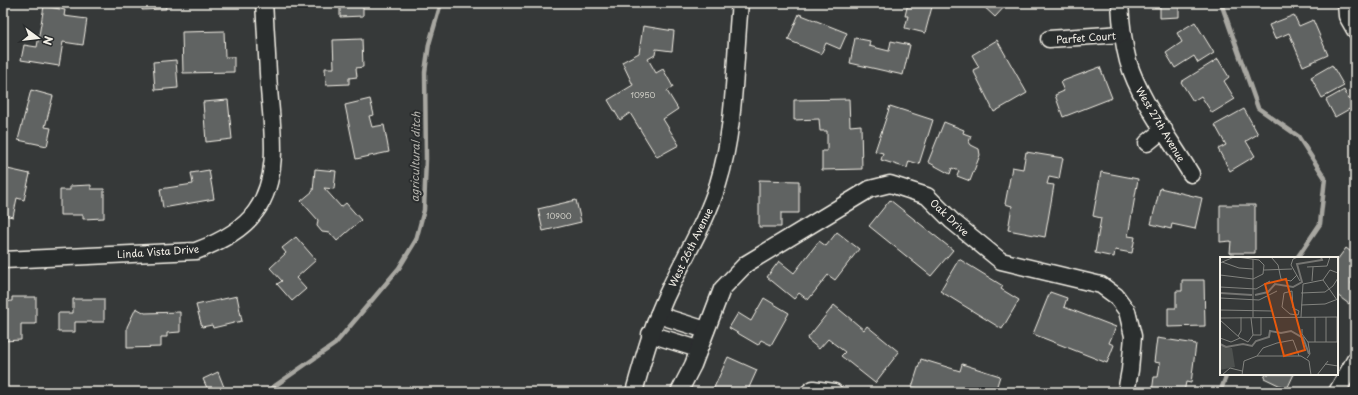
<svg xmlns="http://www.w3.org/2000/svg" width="1358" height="395" font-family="'Playpen Sans',sans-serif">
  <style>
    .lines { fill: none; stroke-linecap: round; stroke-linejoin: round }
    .stream { stroke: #a8a7a1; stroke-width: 4.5 }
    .building { fill: #616362; stroke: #f4f1e8 }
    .minor-casing { stroke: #f4f1e8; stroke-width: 19 }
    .minor { stroke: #2a2d2e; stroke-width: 16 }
    .labels { text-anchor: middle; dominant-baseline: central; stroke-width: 4; stroke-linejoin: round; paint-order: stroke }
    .number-label { font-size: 8px; fill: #cfcec6 }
    .street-label { font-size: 10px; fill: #f4f1e8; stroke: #2a2d2e }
    .water-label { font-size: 11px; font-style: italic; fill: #b4b3ad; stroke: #2a2d2e }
    .inset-river { fill: none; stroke: #757572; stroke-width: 2 }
    .inset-road { fill: none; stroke: #82837f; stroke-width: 1 }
    .view { fill: #e8590c; fill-opacity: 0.15; stroke: #e8590c; stroke-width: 2 }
    .inset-edge { fill: none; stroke: #f4f1e8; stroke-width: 2 }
  </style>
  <rect width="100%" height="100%" fill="#363939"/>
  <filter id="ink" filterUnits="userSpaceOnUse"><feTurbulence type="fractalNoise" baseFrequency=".025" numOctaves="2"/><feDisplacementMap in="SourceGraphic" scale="8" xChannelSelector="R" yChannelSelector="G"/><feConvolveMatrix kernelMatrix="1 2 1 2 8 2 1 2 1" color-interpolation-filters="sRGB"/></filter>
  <g filter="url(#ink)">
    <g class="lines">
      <g class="stream">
        <polyline points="1221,3 1258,108 1298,136 1325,178 1320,224 1297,258"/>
        <polyline points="266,392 335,344 399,268 416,240 424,210 426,159 425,72 429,44 441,3"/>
        <polyline points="1220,392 1227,374"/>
      </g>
    </g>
    <g class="building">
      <polygon points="142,3 165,3 166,9 142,10"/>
      <polygon points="340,3 363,3 363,16 340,17"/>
      <polygon points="797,3 808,3 807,6"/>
      <polygon points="908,3 933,3 925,33 905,28 908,16 905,16"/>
      <polygon points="980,3 1008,3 995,17"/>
      <polygon points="1154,3 1179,3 1179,17 1160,18 1160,7 1154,7"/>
      <polygon points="44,6 65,10 64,16 87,19 83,45 63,42 59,66 21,60 24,45 37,47"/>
      <polygon points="799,14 847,33 840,49 826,43 821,54 788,40"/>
      <polygon points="1294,15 1299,26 1313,20 1328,55 1303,66 1289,33 1275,39 1269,25"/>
      <polygon points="1195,22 1214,53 1198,63 1194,56 1175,68 1166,53 1182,42 1177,33"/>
      <polygon points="643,26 674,31 672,51 656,49 655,55 648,59 656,73 663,69 673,87 667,91 678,109 663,119 679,145 657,157 630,113 620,120 608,100 633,85 622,62 639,53"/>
      <polygon points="224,31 225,57 234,57 234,72 183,73 182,32"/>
      <polygon points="855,38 870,41 869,46 889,51 891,41 910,45 903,75 850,63"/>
      <polygon points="362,39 363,67 356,68 357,77 349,78 349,84 326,85 325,68 334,68 333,40"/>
      <polygon points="997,40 1027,93 994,112 973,70 979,67 972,55"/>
      <polygon points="1218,59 1229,77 1224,81 1235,99 1212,113 1201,96 1193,101 1181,82"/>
      <polygon points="176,60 178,88 155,90 153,62"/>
      <polygon points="1332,65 1344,86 1322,98 1311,77"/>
      <polygon points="1100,67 1112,98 1063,117 1055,95 1064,91 1060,82"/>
      <polygon points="31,90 53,96 45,127 51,128 47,146 18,140"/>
      <polygon points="1344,90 1353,107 1335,117 1326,100"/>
      <polygon points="370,99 374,115 369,116 372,127 384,125 389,152 356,159 345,105"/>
      <polygon points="849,99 850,126 861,125 862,169 822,170 822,151 827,151 827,131 820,131 819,119 794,120 794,100"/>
      <polygon points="228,100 232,139 206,142 203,102"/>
      <polygon points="890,106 933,120 919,164 909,161 907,168 881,160 883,153 875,151"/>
      <polygon points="1244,109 1258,134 1246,141 1255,156 1230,171 1218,149 1226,145 1215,125"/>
      <polygon points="944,122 964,130 963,133 971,136 969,142 971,145 979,149 980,155 970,181 957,176 959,171 952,168 950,174 928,162"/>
      <polygon points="1026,152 1063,158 1059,179 1049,177 1047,184 1054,185 1045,237 1008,230 1012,206 1005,204 1012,167 1023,169"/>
      <polygon points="3,168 30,174 24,200 17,198 13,217 3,215"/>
      <polygon points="315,169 336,171 334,189 324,188 341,207 346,203 361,220 337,241 330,233 322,232 317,226 318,220 301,201 313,191"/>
      <polygon points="209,170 214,199 163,208 160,189 193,184 191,173"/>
      <polygon points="1101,172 1138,179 1128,236 1135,237 1132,253 1115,250 1114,257 1095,253 1101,218 1093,216"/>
      <polygon points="759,180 799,181 799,213 781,213 781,227 759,227"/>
      <polygon points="91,185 91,189 104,189 104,218 83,219 83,215 60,215 60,190 70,190 70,186"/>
      <polygon points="1160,188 1202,198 1195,229 1172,224 1171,229 1151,224"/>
      <polygon points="576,200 581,222 543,231 538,209"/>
      <polygon points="890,200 953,250 931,276 869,226"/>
      <polygon points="1220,205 1255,205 1255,253 1230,253 1231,241 1220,242"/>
      <polygon points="837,232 859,249 835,280 828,275 808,300 799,293 794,299 767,277 779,261 794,273 819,241 826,246"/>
      <polygon points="296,237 316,260 296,278 306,289 292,301 277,284 282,281 270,268 286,253 282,248"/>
      <polygon points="1346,248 1355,255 1355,279 1351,283 1355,287 1355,295 1349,304 1337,295 1337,260"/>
      <polygon points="959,259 1003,286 1001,289 1019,300 1002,329 940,291"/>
      <polygon points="1182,280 1204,280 1205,326 1168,327 1168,308 1176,308 1176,291 1182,291"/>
      <polygon points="1050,292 1067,298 1064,307 1116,327 1109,343 1114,345 1107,363 1033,334"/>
      <polygon points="237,296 242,321 213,328 212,325 202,327 196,305"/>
      <polygon points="12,297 36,297 36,324 21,324 21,340 3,341 3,302 12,301"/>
      <polygon points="764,298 789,313 771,345 761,340 758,345 729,328 738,313 751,321"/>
      <polygon points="73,299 104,299 104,322 75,322 75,332 58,332 58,313 73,313"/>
      <polygon points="834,305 864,330 867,326 899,352 875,383 841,356 845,352 828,339 819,349 807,339"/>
      <polygon points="136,308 145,313 180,312 180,332 167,333 167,337 161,337 161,347 127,348 127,327"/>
      <polygon points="1157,338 1196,344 1191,383 1186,382 1184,392 1152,392 1154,377 1158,377 1160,363 1154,362"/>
      <polygon points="3,353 4,353 5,370 3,370"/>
      <polygon points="728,357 757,370 747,392 712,392"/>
      <polygon points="921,359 960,371 962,364 1000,376 995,392 929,392 912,387"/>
      <polygon points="218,372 226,392 197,392 207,388 203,379"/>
      <polygon points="1266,374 1294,374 1287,389 1264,378"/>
      <polygon points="1020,389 1047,392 1019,392"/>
    </g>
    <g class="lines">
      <g class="minor-casing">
        <g id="minor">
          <path d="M1120 3C1121 22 1123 42 1128 61 1139 99 1170 139 1191 174"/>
          <polyline points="1346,3 1347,16 1355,30"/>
          <polyline points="1049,39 1122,34"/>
          <polyline points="1147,143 1164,129"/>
          <path d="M3 260 196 251C217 243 243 230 256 211 281 176 272 128 269 89 267 60 266 32 264 3"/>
          <polyline points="658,315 706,330"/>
          <polyline points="650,334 698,349"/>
          <path d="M634 392C644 356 654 320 671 286 687 252 707 220 718 184 736 126 734 63 740 3"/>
          <polyline points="679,392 693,365 722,289 746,264 870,189 890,184 927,196 952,221 1001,261 1101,285 1116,296 1127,311 1133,336 1130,370 1126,392"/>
          <polyline points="809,392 813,389 834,392"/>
          <polyline points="1337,392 1355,360"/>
        </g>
      </g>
      <use href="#minor" class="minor"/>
    </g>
  </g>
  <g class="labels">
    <g class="number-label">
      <text x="643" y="95">10950</text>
      <text x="559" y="216">10900</text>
    </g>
    <g class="street-label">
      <text transform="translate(1086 37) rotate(-4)">Parfet Court</text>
      <text transform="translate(1161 124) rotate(59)">West 27th Avenue</text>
      <text transform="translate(950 217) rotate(43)">Oak Drive</text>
      <text transform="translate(690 247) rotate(-64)">West 26th Avenue</text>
      <text transform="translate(158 251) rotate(-4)">Linda Vista Drive</text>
    </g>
    <g class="water-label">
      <text transform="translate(415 157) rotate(-89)">agricultural ditch</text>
    </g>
  </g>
  <g transform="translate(1220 257)">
    <rect width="118" height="118" fill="#363939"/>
    <path d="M0 88 12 91 15 110 0 113Z" fill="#4e514f"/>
    <path class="inset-river" d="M0 36 32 38M35 38 48 35 55 27 73 30 82 25 77 7 102 3 101 0M0 87 6 90 23 87 32 89 36 84 49 80 50 74 61 76 71 74 83 81 89 97"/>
    <path class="inset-road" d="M51 0 58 8 61 22 71 24 77 18M78 0 73 2 71 8 80 24M33 2V60M2 5 19 11 33 12M0 6 14 0M87 10 107 9 110 0M44 13 72 12M0 18 33 22 43 17 44 8 39 3 17 0M103 23 117 43M92 24 93 10M0 30 36 32 50 24M72 34 73 51 79 54 78 58 70 57 62 50 64 36ZM81 36 105 35 113 29 118 21M0 41 39 43 57 34M81 48 105 47 118 42M0 53 52 54M81 60 83 27 103 23 110 13 118 16M95 60V85M117 60V85M0 61 118 60M31 61 33 78M0 63 20 81M82 72V77L88 85M18 79 21 74V60M0 81 11 85 20 81 28 85 33 78H41V60M106 85V60M37 99H81L89 104 91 118M87 101 90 97 88 85H118M105 107 118 109M2 118 10 111 22 114M22 118 24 104 37 99 43 91 57 86 73 83 79 99M97 118 108 104"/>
    <path class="view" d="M66 22 85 93 64 99 45 27Z"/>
    <rect width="118" height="118" class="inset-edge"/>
  </g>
  <rect width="1358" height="395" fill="none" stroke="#2a2d2e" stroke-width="16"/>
  <rect x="8" y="8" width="1342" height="379" fill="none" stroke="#f4f1e8" stroke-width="1.5" filter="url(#ink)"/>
  <g transform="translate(38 38) rotate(105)" stroke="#2a2d2e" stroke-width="3" paint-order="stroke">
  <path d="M0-3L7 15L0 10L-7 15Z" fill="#f4f1e8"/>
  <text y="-6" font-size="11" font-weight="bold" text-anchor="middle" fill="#f4f1e8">N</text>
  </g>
</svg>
